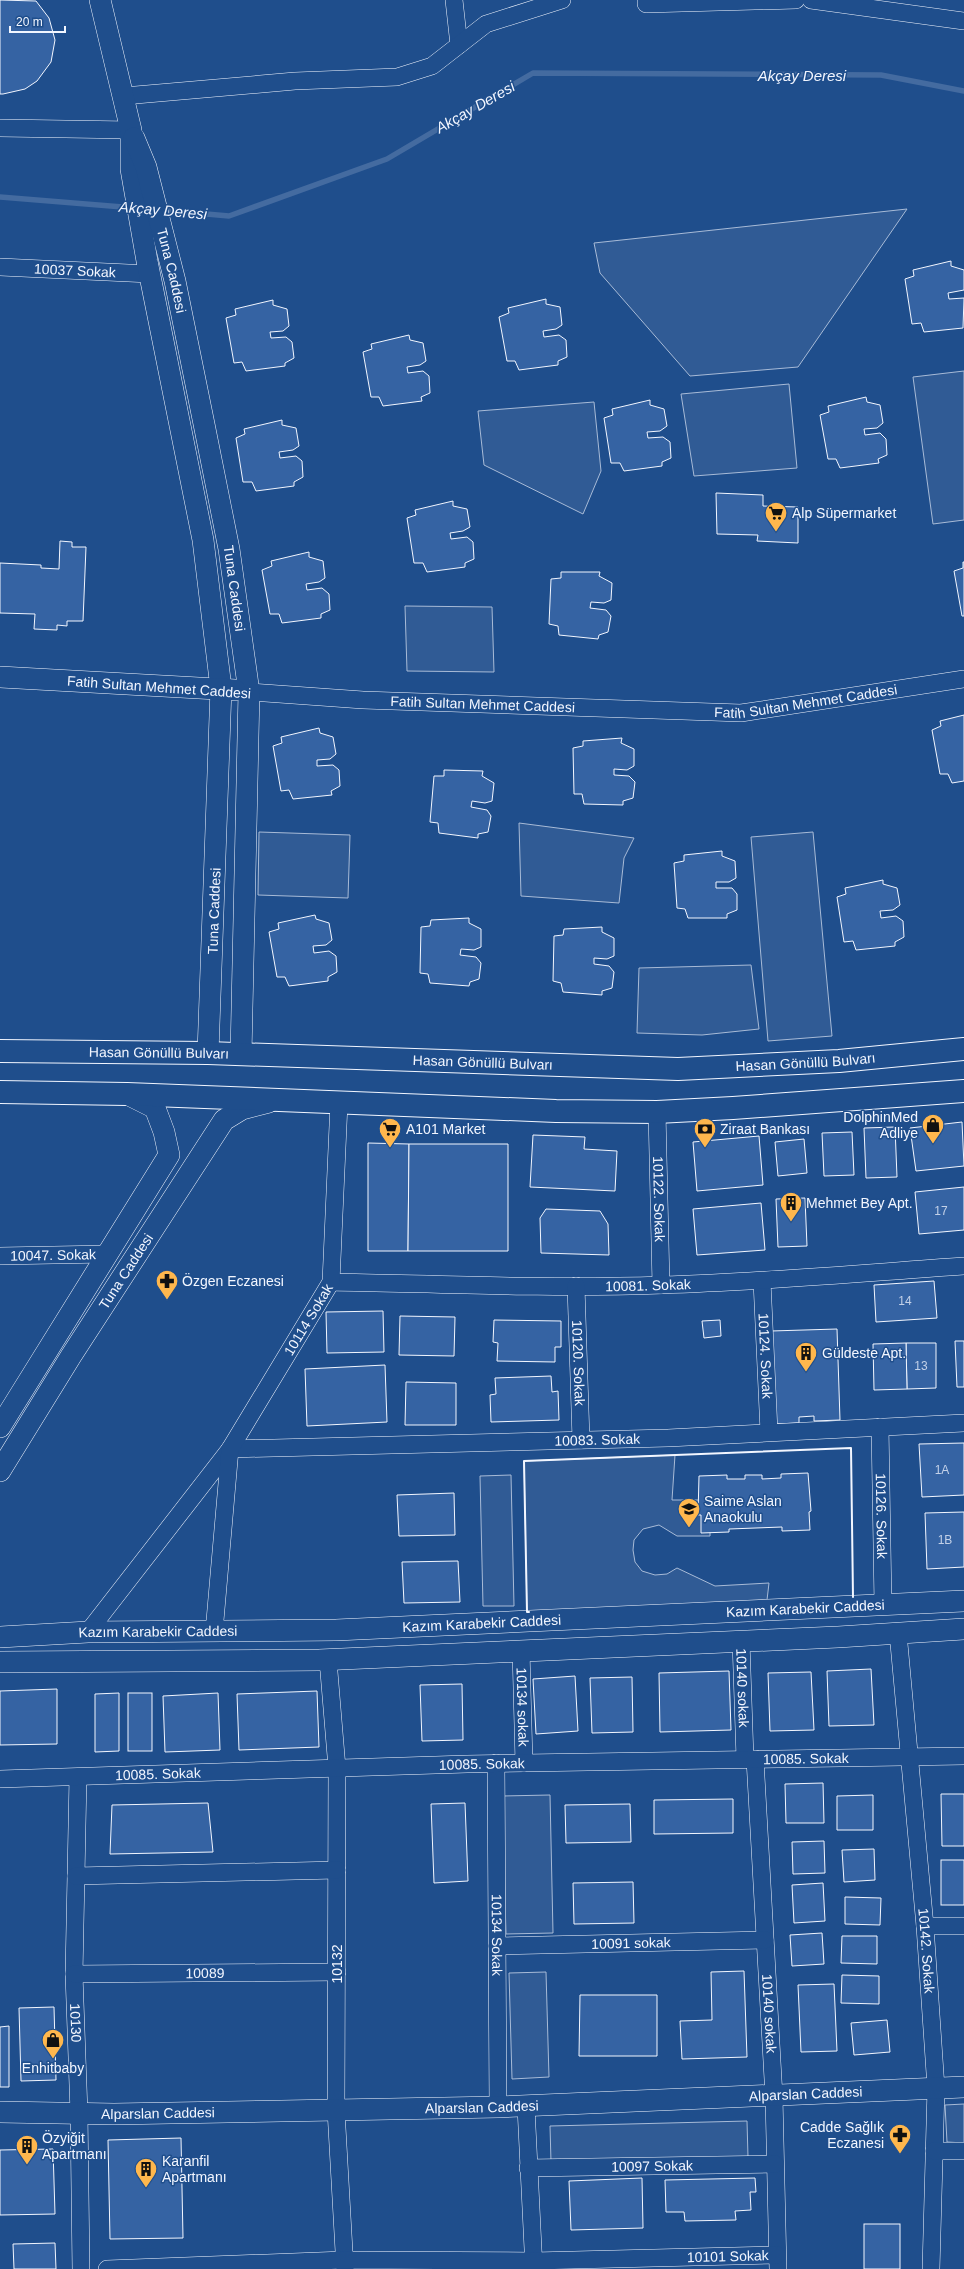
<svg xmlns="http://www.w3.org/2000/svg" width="964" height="2269" font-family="Arial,sans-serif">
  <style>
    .built { fill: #305b95; stroke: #a8bbd7 }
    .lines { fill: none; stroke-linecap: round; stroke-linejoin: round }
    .stream { stroke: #446ba0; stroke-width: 5.5 }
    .building { fill: #3563a3; stroke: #f2f6ff }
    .minor-casing { stroke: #f2f6ff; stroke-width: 18 }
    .tertiary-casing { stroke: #f2f6ff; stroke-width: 22 }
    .primary-casing { stroke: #f2f6ff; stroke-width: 24 }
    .minor { stroke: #1f4e8c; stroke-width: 17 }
    .tertiary { stroke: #1f4e8c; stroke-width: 21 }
    .primary { stroke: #1f4e8c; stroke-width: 22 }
    .wall { stroke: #f2f6ff; stroke-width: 2 }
    .labels { text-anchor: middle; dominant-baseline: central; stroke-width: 3; stroke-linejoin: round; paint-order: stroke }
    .number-label { font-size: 12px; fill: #c3d1e8 }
    .street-label { font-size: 14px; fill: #f2f6ff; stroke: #1f4e8c }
    .poi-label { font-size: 14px; fill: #f2f6ff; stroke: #1f4e8c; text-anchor: start }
    .water-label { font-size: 15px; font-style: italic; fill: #f2f6ff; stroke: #1f4e8c }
  </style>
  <rect width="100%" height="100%" fill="#1f4e8c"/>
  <g class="built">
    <polygon points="907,209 798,367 690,376 600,273 594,243"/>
    <polygon points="964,371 964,520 933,524 913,377"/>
    <polygon points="789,384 797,468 694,476 681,394"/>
    <polygon points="594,402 601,471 583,514 484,465 478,411"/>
    <polygon points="405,606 492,607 494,672 407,671"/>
    <polygon points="519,823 634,838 624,858 619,903 521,896"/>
    <polygon points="259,832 350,835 348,898 258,895"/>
    <polygon points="813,832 832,1036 768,1041 751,837"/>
    <polygon points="751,965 759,1029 702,1035 637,1033 639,968"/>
    <polygon points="675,1455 672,1500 710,1500 710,1536 677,1536 659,1525 643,1529 634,1540 633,1550 635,1562 642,1571 655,1575 667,1574 677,1568 715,1586 769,1583 767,1600 527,1612 524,1461"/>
    <polygon points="511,1475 514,1606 483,1606 480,1476"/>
    <polygon points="550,1795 553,1933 506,1934 502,1796"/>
    <polygon points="546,1972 549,2077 512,2079 509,1973"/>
    <polygon points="964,2104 964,2143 947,2142 945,2105"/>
    <polygon points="747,2121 748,2157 551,2162 550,2126"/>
  </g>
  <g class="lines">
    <g class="stream">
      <polyline points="0,197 135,208"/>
      <polyline points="161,210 229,216 387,159 533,73 881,75 964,91"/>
    </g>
  </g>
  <g class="building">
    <polygon points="0,0 36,1 49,18 55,40 51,62 37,81 25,89 3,94 0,94"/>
    <polygon points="951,261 951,266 964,270 964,290 948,293 949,299 964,298 963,328 924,332 921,323 912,324 905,279 914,276 913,270"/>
    <polygon points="546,299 546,304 560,307 562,325 556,329 543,331 544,337 559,335 566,340 567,357 558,361 558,365 519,370 515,361 507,361 499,317 509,313 508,308"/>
    <polygon points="273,300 273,305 287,309 289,326 283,331 270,332 271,338 286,337 292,342 294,358 285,363 285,366 246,371 242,362 234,363 226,318 236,315 235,309"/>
    <polygon points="409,335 410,340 423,343 426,361 420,365 407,367 408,373 423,371 429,376 430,393 421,397 422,401 383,406 379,397 371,397 363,352 372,349 371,344"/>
    <polygon points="866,397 867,402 880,405 883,423 877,428 864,429 865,435 880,433 886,439 887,455 878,459 879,463 840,468 836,459 828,459 820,415 829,412 828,406"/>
    <polygon points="650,400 650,405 664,409 667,426 660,431 647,432 648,438 663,437 670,442 671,458 662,462 662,466 624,471 620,463 611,463 604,418 613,415 612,409"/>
    <polygon points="282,420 282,425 296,428 299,446 293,450 279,452 280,458 296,456 302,461 303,477 294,482 294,486 256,491 252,482 243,482 236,438 245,434 244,429"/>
    <polygon points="716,493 763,495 763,506 798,507 798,543 757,541 758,535 717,534"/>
    <polygon points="453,501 453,506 467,509 470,527 463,531 450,533 451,539 467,537 473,542 474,559 465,563 465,567 427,572 423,563 414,563 407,518 416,515 415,510"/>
    <polygon points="60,541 72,542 72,547 86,547 83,621 67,621 67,626 57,625 57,630 34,629 35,614 0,613 0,563 41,565 41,568 59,569"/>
    <polygon points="309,552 309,557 323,561 325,578 319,582 306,584 307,590 322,588 329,594 330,610 321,614 321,618 282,623 279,614 270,614 262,570 272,566 271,561"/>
    <polygon points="963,562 964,562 964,616 962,616 954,571 963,568"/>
    <polygon points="561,572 600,572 599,576 612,583 611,600 604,603 591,602 590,608 606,610 611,616 608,632 599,635 598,639 559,635 558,626 549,624 551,579 561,578"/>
    <polygon points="964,715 964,781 952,783 948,774 940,774 932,730 941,726 940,721"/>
    <polygon points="319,728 320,733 333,737 336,754 330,759 317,760 317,766 333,765 339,770 340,786 331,791 332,795 293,799 289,790 281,791 273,746 282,743 281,737"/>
    <polygon points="622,738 621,743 634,749 634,766 627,770 614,769 614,775 629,776 635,782 633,798 623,801 623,805 584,804 582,794 574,794 573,748 583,746 583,741"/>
    <polygon points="444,770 483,771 482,776 494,783 492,801 485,803 472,801 471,807 487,810 491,816 488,832 478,834 478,838 439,833 438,823 430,822 434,776 444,776"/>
    <polygon points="722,851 722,856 735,861 736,878 729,882 716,882 716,888 732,888 737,894 737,910 727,914 727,918 688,918 685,909 677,908 674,863 684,861 684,855"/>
    <polygon points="883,880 883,884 897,888 900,905 893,910 880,911 881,918 896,916 903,921 904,937 895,942 895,946 856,950 853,941 844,942 837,897 846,894 845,888"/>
    <polygon points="315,915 316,919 329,923 332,940 326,945 313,946 314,953 329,951 336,956 337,972 328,977 328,981 289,986 285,977 277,977 269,932 279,929 278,923"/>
    <polygon points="469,918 469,923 481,929 481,947 474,950 461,949 460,955 476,957 481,963 479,979 470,982 469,986 430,983 428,974 420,973 421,927 430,926 431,920"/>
    <polygon points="602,927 602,932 614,938 614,956 607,959 594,958 594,964 609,966 614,972 612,988 602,991 602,995 563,992 561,983 553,981 554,936 563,935 564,929"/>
    <polygon points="962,1122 964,1166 916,1171 910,1128"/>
    <polygon points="895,1127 897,1177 866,1178 864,1128"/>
    <polygon points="852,1132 854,1175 824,1176 822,1133"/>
    <polygon points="533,1135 585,1137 584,1149 617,1151 615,1191 530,1187"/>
    <polygon points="759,1136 763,1185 697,1191 693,1142"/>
    <polygon points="804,1139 807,1173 778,1176 775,1142"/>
    <polygon points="368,1143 409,1144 408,1251 368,1251"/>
    <polygon points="409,1144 508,1144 508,1251 408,1251"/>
    <polygon points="964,1187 964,1230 919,1234 915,1192"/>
    <polygon points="805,1198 807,1246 778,1247 776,1199"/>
    <polygon points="761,1203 765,1250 697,1255 693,1209"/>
    <polygon points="546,1209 600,1211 608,1224 609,1255 541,1253 540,1218"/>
    <polygon points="934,1281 937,1318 876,1322 874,1285"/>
    <polygon points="383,1311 384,1352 327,1353 326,1312"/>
    <polygon points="400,1316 455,1317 454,1356 399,1355"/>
    <polygon points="494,1320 561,1321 561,1347 555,1347 555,1362 497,1361 498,1343 493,1342"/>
    <polygon points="720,1320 721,1336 704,1338 702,1321"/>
    <polygon points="837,1329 840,1420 814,1421 814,1416 799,1417 799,1423 775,1424 771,1331"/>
    <polygon points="955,1341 964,1341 964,1387 957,1387"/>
    <polygon points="906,1343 936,1343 936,1388 907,1389"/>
    <polygon points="906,1343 907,1389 874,1390 873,1344"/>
    <polygon points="385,1365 387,1422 307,1426 305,1369"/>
    <polygon points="551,1376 552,1392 558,1391 559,1420 491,1422 490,1395 496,1394 495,1378"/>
    <polygon points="406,1382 456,1383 456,1425 405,1425"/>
    <polygon points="964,1443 964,1495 922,1497 919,1444"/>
    <polygon points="808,1473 811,1511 809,1512 810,1530 782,1531 782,1527 729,1529 729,1532 701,1533 701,1515 698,1515 699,1476 727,1475 727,1479 745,1479 745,1475 762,1475 762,1479 781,1478 781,1474"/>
    <polygon points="454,1493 455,1535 399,1536 397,1495"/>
    <polygon points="964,1512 964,1567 927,1569 925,1513"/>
    <polygon points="458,1561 460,1602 404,1603 402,1562"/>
    <polygon points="871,1669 874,1725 829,1726 827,1671"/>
    <polygon points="729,1671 731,1730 660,1732 659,1673"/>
    <polygon points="811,1672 814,1730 770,1731 768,1673"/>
    <polygon points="575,1676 578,1731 536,1734 533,1679"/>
    <polygon points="632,1677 633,1732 592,1733 590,1678"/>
    <polygon points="462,1684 463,1740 422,1741 420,1685"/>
    <polygon points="57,1689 57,1744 0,1745 0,1691"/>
    <polygon points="317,1691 319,1747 239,1750 237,1694"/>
    <polygon points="119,1693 119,1751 95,1752 95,1694"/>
    <rect x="128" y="1693" width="24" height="58"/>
    <polygon points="218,1693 220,1750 165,1752 163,1696"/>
    <polygon points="823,1783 824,1823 786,1823 785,1784"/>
    <polygon points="941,1794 964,1794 964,1846 942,1846"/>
    <polygon points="873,1795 873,1830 837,1830 837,1796"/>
    <polygon points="733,1799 733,1833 654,1834 654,1800"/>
    <polygon points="208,1803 213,1852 110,1854 112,1805"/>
    <polygon points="465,1803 468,1881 434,1883 431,1804"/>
    <polygon points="630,1804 631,1842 566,1843 565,1805"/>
    <polygon points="824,1841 825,1873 793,1874 792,1842"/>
    <polygon points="874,1849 875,1880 844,1882 842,1850"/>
    <rect x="941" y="1860" width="23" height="45"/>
    <polygon points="633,1882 634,1923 574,1924 573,1883"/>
    <polygon points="823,1883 825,1921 794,1923 792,1885"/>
    <polygon points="845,1897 881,1898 880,1925 845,1924"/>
    <polygon points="822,1933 824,1964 792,1966 790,1935"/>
    <polygon points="842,1936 877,1936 877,1964 841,1963"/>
    <polygon points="744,1971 747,2057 682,2059 680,2021 712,2020 711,1972"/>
    <polygon points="842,1975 879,1976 879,2004 841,2003"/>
    <polygon points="834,1984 837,2051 801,2052 798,1985"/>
    <polygon points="580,1995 657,1995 657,2056 579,2056"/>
    <polygon points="54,2007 56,2080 21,2081 19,2008"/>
    <polygon points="887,2020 890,2052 854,2055 851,2023"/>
    <polygon points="9,2026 9,2087 0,2087 0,2027"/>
    <polygon points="181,2138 183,2238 110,2239 108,2140"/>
    <polygon points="53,2149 55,2214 0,2215 0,2150"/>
    <polygon points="642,2178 643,2228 571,2230 569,2181"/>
    <polygon points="755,2178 756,2192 750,2192 751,2210 735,2211 736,2220 685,2221 684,2212 666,2212 665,2180"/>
    <rect x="864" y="2224" width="36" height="45"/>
    <polygon points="55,2243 56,2269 14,2269 13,2244"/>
  </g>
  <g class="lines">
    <g class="minor-casing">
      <g id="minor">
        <polyline points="454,0 459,45"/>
        <polyline points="646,0 646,4 796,0"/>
        <polyline points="811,0 964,21"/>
        <polyline points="124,96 295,81 397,77 432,66 486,24 562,0"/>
        <polyline points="0,128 131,130"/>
        <path id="s1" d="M0 267 150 274"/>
        <path id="s2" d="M249 692 363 700 741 713 964 679"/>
        <path id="s3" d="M657 1112 661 1285"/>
        <path id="s4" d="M0 1256 107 1254"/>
        <path id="s5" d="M762 1281 769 1432"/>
        <path id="s6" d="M331 1282C441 1284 552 1289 662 1285 763 1282 863 1273 964 1266"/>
        <path id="s7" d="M576 1286 581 1440"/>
        <path id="s8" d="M880 1427 883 1604"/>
        <path id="s9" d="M88 1632 230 1449 668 1438 964 1423"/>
        <path id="s10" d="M214 1632 230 1449 331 1282 339 1103"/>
        <path id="s11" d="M898 1633 925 1926 936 2088 931 2269"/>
        <path id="s12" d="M741 1641 745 1759"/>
        <path id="s13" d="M521 1650 524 1763"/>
        <polyline points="328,1660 337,1768 336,2110 345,2269"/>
        <path id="s14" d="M755 1759 774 2097 778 2269"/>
        <path id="s15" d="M496 1763 498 2107"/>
        <path id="s16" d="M78 1777 74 1974 79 2113 81 2269"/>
        <path id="s17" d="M0 1779 467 1764 964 1756"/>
        <polyline points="76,1876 337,1870"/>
        <polyline points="925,1926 964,1926"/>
        <path id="s18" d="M497 1946 765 1940"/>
        <path id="s19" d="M74 1974 337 1972"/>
        <polyline points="526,2107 534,2269"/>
        <polyline points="934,2151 964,2151"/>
        <path id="s20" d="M528 2168 775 2164"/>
        <path id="s21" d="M107 2269 344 2260 534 2261 777 2255"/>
      </g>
    </g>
    <g class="tertiary-casing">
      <g id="tertiary">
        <polyline points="100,0 131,130 131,169 147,261 203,540 221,688 208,1053"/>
        <path id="s22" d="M134 138 146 167 175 281 204 424 229 549 249 692 241 1054"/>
        <polyline points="0,677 235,690"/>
        <polyline points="0,1427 169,1155 164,1132 155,1108 127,1094"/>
        <path id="s23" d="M0 1471 71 1356 224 1120 242 1109 269 1102"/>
        <path id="s24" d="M0 1637 88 1632 336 1630 964 1601"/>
        <polyline points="0,1662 319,1660 838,1637 964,1629"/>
        <path id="s25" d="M0 2112 114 2114 498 2107 964 2087"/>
      </g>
    </g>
    <g class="primary-casing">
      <g id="primary">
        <path id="s26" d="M0 1051 208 1053 678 1069 839 1061 964 1049"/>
        <polyline points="0,1092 127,1094 556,1111 657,1112 733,1108 964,1091"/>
      </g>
    </g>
    <use href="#minor" class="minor"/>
    <use href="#tertiary" class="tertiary"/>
    <use href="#primary" class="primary"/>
    <polyline class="wall" points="529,1612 527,1612 524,1461 851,1448 853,1597"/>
  </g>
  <defs>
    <g id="supermarket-pin" transform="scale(1.15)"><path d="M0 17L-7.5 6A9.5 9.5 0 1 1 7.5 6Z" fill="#ffb74d" stroke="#1f4e8c"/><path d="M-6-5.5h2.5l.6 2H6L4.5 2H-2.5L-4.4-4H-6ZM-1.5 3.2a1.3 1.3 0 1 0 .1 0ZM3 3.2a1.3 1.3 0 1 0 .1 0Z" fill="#111"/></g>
    <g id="shop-pin" transform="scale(1.15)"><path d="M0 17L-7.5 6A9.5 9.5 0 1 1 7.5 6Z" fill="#ffb74d" stroke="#1f4e8c"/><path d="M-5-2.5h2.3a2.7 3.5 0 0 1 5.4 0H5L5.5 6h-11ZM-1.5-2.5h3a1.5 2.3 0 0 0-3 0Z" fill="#111"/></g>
    <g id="bank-pin" transform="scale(1.15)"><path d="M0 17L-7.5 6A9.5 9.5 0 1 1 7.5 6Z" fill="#ffb74d" stroke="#1f4e8c"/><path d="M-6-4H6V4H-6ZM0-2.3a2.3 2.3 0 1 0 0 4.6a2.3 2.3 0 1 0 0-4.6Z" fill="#111"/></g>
    <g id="building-pin" transform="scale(1.15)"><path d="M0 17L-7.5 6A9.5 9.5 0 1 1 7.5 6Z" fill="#ffb74d" stroke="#1f4e8c"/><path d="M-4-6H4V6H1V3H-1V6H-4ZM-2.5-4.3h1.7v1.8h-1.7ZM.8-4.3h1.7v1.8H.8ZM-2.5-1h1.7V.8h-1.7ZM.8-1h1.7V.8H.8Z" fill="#111"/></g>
    <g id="pharmacy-pin" transform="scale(1.15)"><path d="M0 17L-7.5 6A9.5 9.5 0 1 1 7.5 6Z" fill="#ffb74d" stroke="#1f4e8c"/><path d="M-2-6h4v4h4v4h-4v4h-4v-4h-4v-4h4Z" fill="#111"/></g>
    <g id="school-pin" transform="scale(1.15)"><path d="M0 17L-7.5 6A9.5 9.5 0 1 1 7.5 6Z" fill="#ffb74d" stroke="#1f4e8c"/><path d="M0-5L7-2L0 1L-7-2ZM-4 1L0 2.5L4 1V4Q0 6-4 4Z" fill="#111"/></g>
  </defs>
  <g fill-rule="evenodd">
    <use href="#supermarket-pin" x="776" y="513"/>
    <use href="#shop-pin" x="933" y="1125"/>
    <use href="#supermarket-pin" x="390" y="1129"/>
    <use href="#bank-pin" x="705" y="1129"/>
    <use href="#building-pin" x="791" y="1203"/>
    <use href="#pharmacy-pin" x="167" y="1281"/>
    <use href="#building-pin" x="806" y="1353"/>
    <use href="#school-pin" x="689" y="1509"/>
    <use href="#shop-pin" x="53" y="2040"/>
    <use href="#pharmacy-pin" x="900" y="2135"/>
    <use href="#building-pin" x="27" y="2146"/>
    <use href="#building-pin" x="146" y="2169"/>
  </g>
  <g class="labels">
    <g class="number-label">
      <text x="941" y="1211">17</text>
      <text x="905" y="1301">14</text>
      <text x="921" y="1366">13</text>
      <text x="942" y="1470">1A</text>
      <text x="945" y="1540">1B</text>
    </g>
    <g class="street-label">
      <text stroke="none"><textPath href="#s1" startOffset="75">10037 Sokak</textPath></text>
      <text stroke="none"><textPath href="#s22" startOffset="138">Tuna Caddesi</textPath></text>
      <text stroke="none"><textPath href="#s22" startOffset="462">Tuna Caddesi</textPath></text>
      <text transform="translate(159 687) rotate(4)">Fatih Sultan Mehmet Caddesi</text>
      <text stroke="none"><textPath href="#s2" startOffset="558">Fatih Sultan Mehmet Caddesi</textPath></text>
      <text stroke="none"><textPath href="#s2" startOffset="234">Fatih Sultan Mehmet Caddesi</textPath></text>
      <text transform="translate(214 911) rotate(-88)">Tuna Caddesi</text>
      <text stroke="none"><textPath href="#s26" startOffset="159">Hasan Gönüllü Bulvarı</textPath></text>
      <text stroke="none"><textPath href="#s26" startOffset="806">Hasan Gönüllü Bulvarı</textPath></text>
      <text stroke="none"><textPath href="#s26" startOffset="483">Hasan Gönüllü Bulvarı</textPath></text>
      <text stroke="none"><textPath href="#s3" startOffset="87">10122. Sokak</textPath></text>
      <text stroke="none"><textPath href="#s4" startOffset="53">10047. Sokak</textPath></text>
      <text stroke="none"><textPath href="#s23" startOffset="236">Tuna Caddesi</textPath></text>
      <text stroke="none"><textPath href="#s6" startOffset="317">10081. Sokak</textPath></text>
      <text stroke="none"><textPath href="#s10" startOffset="335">10114 Sokak</textPath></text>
      <text stroke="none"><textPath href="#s5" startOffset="75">10124. Sokak</textPath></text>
      <text stroke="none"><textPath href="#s7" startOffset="77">10120. Sokak</textPath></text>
      <text stroke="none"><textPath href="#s9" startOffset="599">10083. Sokak</textPath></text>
      <text stroke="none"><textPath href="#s8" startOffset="89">10126. Sokak</textPath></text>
      <text stroke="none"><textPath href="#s24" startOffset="806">Kazım Karabekir Caddesi</textPath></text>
      <text stroke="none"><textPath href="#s24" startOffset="482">Kazım Karabekir Caddesi</textPath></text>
      <text stroke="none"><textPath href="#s24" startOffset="158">Kazım Karabekir Caddesi</textPath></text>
      <text stroke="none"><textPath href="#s12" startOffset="47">10140 sokak</textPath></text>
      <text stroke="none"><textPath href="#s13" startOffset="57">10134 sokak</textPath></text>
      <text stroke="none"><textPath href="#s17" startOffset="806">10085. Sokak</textPath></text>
      <text stroke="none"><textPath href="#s17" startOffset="482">10085. Sokak</textPath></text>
      <text stroke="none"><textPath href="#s17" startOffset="158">10085. Sokak</textPath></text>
      <text stroke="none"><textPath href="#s15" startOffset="172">10134 Sokak</textPath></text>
      <text stroke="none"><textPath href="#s18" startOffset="134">10091 sokak</textPath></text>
      <text stroke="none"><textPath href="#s11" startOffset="319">10142. Sokak</textPath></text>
      <text transform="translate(337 1964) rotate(-90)">10132</text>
      <text stroke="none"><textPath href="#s19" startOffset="131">10089</textPath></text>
      <text stroke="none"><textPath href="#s14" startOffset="255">10140 sokak</textPath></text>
      <text stroke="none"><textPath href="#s16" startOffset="246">10130</textPath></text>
      <text stroke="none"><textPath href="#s25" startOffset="806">Alparslan Caddesi</textPath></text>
      <text stroke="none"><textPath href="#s25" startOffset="482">Alparslan Caddesi</textPath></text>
      <text stroke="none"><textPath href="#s25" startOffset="158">Alparslan Caddesi</textPath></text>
      <text stroke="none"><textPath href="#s20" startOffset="124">10097 Sokak</textPath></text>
      <text stroke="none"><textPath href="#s21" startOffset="621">10101 Sokak</textPath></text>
    </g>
    <g class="poi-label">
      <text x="792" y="513">Alp Süpermarket</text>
      <text x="918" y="1117" text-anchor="end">DolphinMed<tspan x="918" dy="16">Adliye</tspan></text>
      <text x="406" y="1129">A101 Market</text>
      <text x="720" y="1129">Ziraat Bankası</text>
      <text x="806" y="1203">Mehmet Bey Apt.</text>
      <text x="182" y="1281">Özgen Eczanesi</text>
      <text x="822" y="1353">Güldeste Apt.</text>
      <text x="704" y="1501">Saime Aslan<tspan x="704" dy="16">Anaokulu</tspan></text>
      <text x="53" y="2068" text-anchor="middle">Enhitbaby</text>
      <text x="884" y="2127" text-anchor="end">Cadde Sağlık<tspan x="884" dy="16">Eczanesi</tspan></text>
      <text x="42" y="2138">Özyiğit<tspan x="42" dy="16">Apartmanı</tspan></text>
      <text x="162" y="2161">Karanfil<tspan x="162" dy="16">Apartmanı</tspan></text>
    </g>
    <g class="water-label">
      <text x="802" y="75">Akçay Deresi</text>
      <text transform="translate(475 107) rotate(-30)">Akçay Deresi</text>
      <text transform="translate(163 210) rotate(5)">Akçay Deresi</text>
    </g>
  </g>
  <path d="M10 26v6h55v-6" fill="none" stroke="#f2f6ff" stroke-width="2"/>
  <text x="16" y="26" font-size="12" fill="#f2f6ff" stroke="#1f4e8c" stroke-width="3" paint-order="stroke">20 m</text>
</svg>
